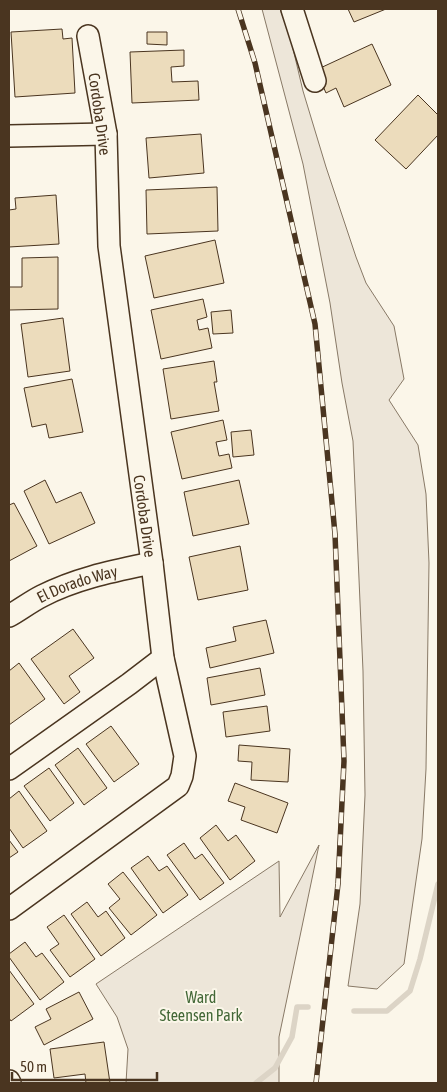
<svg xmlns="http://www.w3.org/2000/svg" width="447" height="1092" font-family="'Asap Condensed',sans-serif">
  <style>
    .green { fill: #ede6d9; stroke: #887966 }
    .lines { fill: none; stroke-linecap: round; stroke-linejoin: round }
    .stream { stroke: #dcd4c6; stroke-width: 5.5 }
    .building { fill: #ecdcbc; stroke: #4a3520 }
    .minor-casing { stroke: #4a3520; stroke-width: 24 }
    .minor { stroke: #fbf6e9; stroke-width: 21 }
    .rail-casing { stroke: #4a3520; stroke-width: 5.5 }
    .rail { stroke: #fbf6e9; stroke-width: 4; stroke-dasharray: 11; stroke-linecap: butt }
    .labels { text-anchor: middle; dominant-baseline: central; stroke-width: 4; stroke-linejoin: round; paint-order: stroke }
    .street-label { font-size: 16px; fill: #4a3520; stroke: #fbf6e9 }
    .park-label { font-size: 16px; fill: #436837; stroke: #fbf6e9 }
  </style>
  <rect width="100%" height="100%" fill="#fbf6e9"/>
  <g class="green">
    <polygon points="262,9 280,9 290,36 303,91 326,167 356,257 366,283 394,326 404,379 389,400 418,445 426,494 429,563 426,769 422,839 404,964 377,989 348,986 360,904 365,795 363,671 353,441 342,383 330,303 303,164"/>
    <polygon points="319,845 279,1037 279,1083 126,1083 128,1049 117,1017 96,984 279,861 280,917"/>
  </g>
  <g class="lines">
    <g class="stream">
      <polyline points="354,1011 387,1011 410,991 420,959 438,884"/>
      <polyline points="256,1083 275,1068 292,1037 297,1007 308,1007"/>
    </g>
  </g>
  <g class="building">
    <polygon points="348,9 386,9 354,22"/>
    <polygon points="62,29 63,39 72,38 75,93 15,97 11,32"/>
    <polygon points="147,32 167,32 167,45 147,44"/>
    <polygon points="372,44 391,85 344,107 336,88 326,93 316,70"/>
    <polygon points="184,50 184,66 171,67 172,82 198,81 199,100 132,103 130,52"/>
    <polygon points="418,95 438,115 438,135 406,169 375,140"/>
    <polygon points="201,134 204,173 149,178 146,138"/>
    <polygon points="217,187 218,231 147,234 146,190"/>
    <polygon points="56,195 59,244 9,247 9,210 16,209 15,198"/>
    <polygon points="215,240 224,283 154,298 145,256"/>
    <polygon points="58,257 58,309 9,310 9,287 22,287 22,258"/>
    <polygon points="203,299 207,317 197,320 199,330 208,328 212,348 161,359 151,310"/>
    <polygon points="231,310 233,333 213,334 211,312"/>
    <polygon points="63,318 70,371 28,377 21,324"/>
    <polygon points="214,361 217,382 214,382 219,411 171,419 163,369"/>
    <polygon points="72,379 83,432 49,438 46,424 32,427 24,388"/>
    <polygon points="223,420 227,440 216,442 219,456 229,454 232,468 182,479 171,432"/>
    <polygon points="251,430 254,455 233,457 231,432"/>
    <polygon points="45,480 56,503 81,492 95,523 49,544 24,491"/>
    <polygon points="239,480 249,524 193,536 184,492"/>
    <polygon points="14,503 37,546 9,561 9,505"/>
    <polygon points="240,546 248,590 198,600 189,557"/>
    <polygon points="266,620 274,653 210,668 206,648 236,641 233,627"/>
    <polygon points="73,629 94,658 69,676 80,692 64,704 31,659"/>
    <polygon points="19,663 45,699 9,725 9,671"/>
    <polygon points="260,668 265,695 211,705 207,678"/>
    <polygon points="267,706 270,731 226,737 223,712"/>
    <polygon points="111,726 139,764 114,782 86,744"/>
    <polygon points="239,745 290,749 288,782 251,780 252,762 238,761"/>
    <polygon points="78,748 107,788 84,805 55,765"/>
    <polygon points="49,768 74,803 50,821 24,786"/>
    <polygon points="235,783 288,803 277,833 241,820 245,807 228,801"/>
    <polygon points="19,791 47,831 23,848 9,828 9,799"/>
    <polygon points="216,825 228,841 236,835 255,861 230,880 200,838"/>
    <polygon points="9,840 18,852 9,858"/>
    <polygon points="184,843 195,859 202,854 224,883 200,900 167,855"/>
    <polygon points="148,856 159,871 167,866 188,895 163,913 131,868"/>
    <polygon points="123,872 157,915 131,935 109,908 120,899 108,884"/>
    <polygon points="87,902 98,917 106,911 125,938 101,956 71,914"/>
    <polygon points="64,915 95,959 70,977 50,950 59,944 47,927"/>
    <polygon points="25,942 36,957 42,953 64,982 40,1000 9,957 9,954"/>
    <polygon points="9,970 34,1004 11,1021 9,1018"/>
    <polygon points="79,992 93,1019 44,1045 35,1027 51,1019 46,1009"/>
    <polygon points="104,1042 110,1083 86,1083 85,1074 54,1078 50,1049"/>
  </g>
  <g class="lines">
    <g class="minor-casing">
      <g id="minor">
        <polyline points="292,9 315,81"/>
        <polyline points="9,136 106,134"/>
        <path id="s1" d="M9 616C20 610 30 602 42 596 77 578 114 571 152 563"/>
        <polyline points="9,769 129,684 163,658"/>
        <polyline points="9,909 178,786 182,776 185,756 163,658 152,563 109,246 106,134 88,36"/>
        <polyline points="9,1081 10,1083"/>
      </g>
    </g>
    <use href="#minor" class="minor"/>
    <g class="rail-casing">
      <polyline id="rail" points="238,9 255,63 315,324 335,534 344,761 338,884 316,1083"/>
    </g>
    <use href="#rail" class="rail"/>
  </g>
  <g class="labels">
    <g class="street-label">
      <text transform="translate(100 114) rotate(82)">Cordoba Drive</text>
      <text transform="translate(145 516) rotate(82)">Cordoba Drive</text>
      <text stroke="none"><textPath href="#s1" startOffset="76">El Dorado Way</textPath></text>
    </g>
    <g class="park-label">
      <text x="201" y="997">Ward<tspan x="201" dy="18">Steensen Park</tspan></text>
    </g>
  </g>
  <rect width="447" height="1092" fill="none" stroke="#4a3520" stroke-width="20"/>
  <path d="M12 1072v8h145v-8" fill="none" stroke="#4a3520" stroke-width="2.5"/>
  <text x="20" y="1072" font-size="15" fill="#4a3520" stroke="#fbf6e9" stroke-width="4" paint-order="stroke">50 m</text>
</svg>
